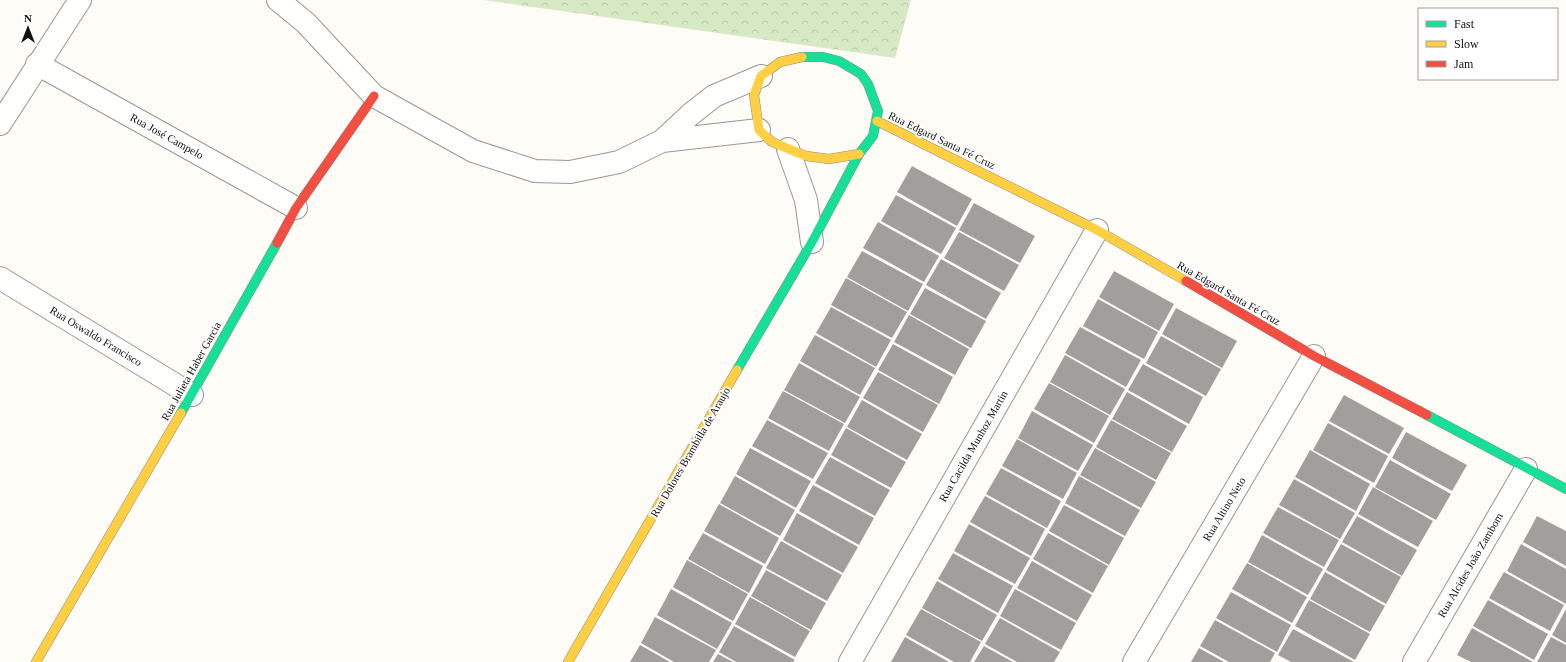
<svg xmlns="http://www.w3.org/2000/svg" width="1566" height="662" font-family="Georgia,serif">
  <style>
    .forest { fill: url(#forest-crowns) }
    .building { fill: #a19f9c }
    .lines { fill: none; stroke-linecap: round; stroke-linejoin: round }
    .street-casing { stroke: #979795; stroke-width: 24 }
    .fast-casing { stroke: #8e8d8b; stroke-width: 10 }
    .slow-casing { stroke: #8e8d8b; stroke-width: 10 }
    .jam-casing { stroke: #8e8d8b; stroke-width: 10 }
    .street { stroke: #fffffe; stroke-width: 22 }
    .fast { stroke: #16e098; stroke-width: 9 }
    .slow { stroke: #ffcf43; stroke-width: 9 }
    .jam { stroke: #f24e42; stroke-width: 9 }
    .labels { text-anchor: middle; dominant-baseline: central; stroke-width: 4; stroke-linejoin: round; paint-order: stroke }
    .street-label { font-size: 11px; fill: #111; stroke: #fff }
  </style>
  <defs>
    <pattern id="forest-crowns" width="20" height="18" patternUnits="userSpaceOnUse"><rect width="20" height="18" fill="#d8eac5"/><path d="M2 6a3 3 0 1 1 6 0M12 15a3 3 0 1 1 6 0" fill="none" stroke="#b8c8a8"/></pattern>
  </defs>
  <rect width="100%" height="100%" fill="#fdfcf7"/>
  <polygon class="forest" points="483,0 911,0 895,58"/>
  <g class="building">
    <polygon points="912,166 972,199 957,226 897,192"/>
    <polygon points="896,195 956,228 941,254 881,221"/>
    <polygon points="974,203 1035,236 1020,263 959,230"/>
    <polygon points="878,222 939,256 924,282 863,248"/>
    <polygon points="959,232 1019,265 1004,291 944,258"/>
    <polygon points="862,251 923,284 908,311 847,277"/>
    <polygon points="941,259 1001,293 986,319 926,285"/>
    <polygon points="1114,271 1174,304 1159,331 1099,297"/>
    <polygon points="846,278 907,312 892,338 831,305"/>
    <polygon points="925,288 986,321 971,348 910,314"/>
    <polygon points="1098,299 1158,332 1144,359 1083,326"/>
    <polygon points="831,307 891,340 876,367 816,333"/>
    <polygon points="1176,308 1237,341 1222,368 1162,334"/>
    <polygon points="909,315 969,349 955,375 894,342"/>
    <polygon points="1080,327 1141,360 1126,387 1065,353"/>
    <polygon points="815,335 875,368 860,395 800,361"/>
    <polygon points="1161,336 1221,369 1206,396 1146,363"/>
    <polygon points="893,344 953,377 939,404 878,370"/>
    <polygon points="1065,355 1125,389 1110,415 1050,382"/>
    <polygon points="799,363 860,397 845,423 784,390"/>
    <polygon points="1143,364 1203,397 1189,424 1128,390"/>
    <polygon points="878,372 938,405 923,432 863,398"/>
    <polygon points="1049,383 1109,416 1094,443 1034,409"/>
    <polygon points="783,391 844,424 829,451 768,418"/>
    <polygon points="1127,392 1187,426 1172,452 1112,419"/>
    <polygon points="1344,395 1404,428 1389,454 1329,421"/>
    <polygon points="862,400 922,434 907,460 847,427"/>
    <polygon points="1032,411 1093,445 1078,471 1018,438"/>
    <polygon points="767,420 828,453 813,479 752,446"/>
    <polygon points="1111,420 1171,453 1156,480 1096,447"/>
    <polygon points="1328,423 1388,456 1374,483 1313,450"/>
    <polygon points="846,428 906,462 891,488 831,455"/>
    <polygon points="1406,432 1467,465 1452,491 1392,458"/>
    <polygon points="1017,439 1077,473 1063,499 1002,466"/>
    <polygon points="750,448 811,481 796,508 736,474"/>
    <polygon points="1095,448 1156,482 1141,508 1080,475"/>
    <polygon points="1310,450 1370,484 1356,511 1295,477"/>
    <polygon points="830,457 890,490 875,516 815,483"/>
    <polygon points="1390,460 1451,494 1436,520 1375,487"/>
    <polygon points="1001,468 1061,501 1047,528 986,494"/>
    <polygon points="735,476 795,510 780,536 720,503"/>
    <polygon points="1079,476 1140,510 1125,536 1065,503"/>
    <polygon points="1294,479 1355,513 1340,539 1279,505"/>
    <polygon points="813,485 874,518 859,545 799,511"/>
    <polygon points="1373,487 1433,521 1418,547 1358,514"/>
    <polygon points="985,496 1045,529 1031,556 970,522"/>
    <polygon points="719,504 779,538 765,564 704,531"/>
    <polygon points="1064,505 1124,538 1109,565 1049,531"/>
    <polygon points="1278,507 1339,540 1324,567 1263,533"/>
    <polygon points="797,513 858,547 843,573 783,540"/>
    <polygon points="1357,516 1417,550 1402,576 1342,542"/>
    <polygon points="1537,516 1566,531 1566,566 1523,542"/>
    <polygon points="969,524 1030,558 1015,584 954,551"/>
    <polygon points="703,533 763,566 749,593 688,559"/>
    <polygon points="1048,533 1108,566 1093,593 1033,559"/>
    <polygon points="1262,535 1323,569 1308,595 1248,562"/>
    <polygon points="781,541 842,575 827,601 766,568"/>
    <polygon points="1341,544 1401,577 1386,604 1326,570"/>
    <polygon points="1521,544 1566,569 1566,604 1507,571"/>
    <polygon points="953,553 1013,586 998,613 938,579"/>
    <polygon points="687,560 748,594 733,621 673,587"/>
    <polygon points="1032,561 1092,595 1077,621 1017,588"/>
    <polygon points="1247,563 1307,597 1292,623 1232,589"/>
    <polygon points="766,570 826,603 811,630 751,596"/>
    <polygon points="1325,572 1385,606 1370,632 1310,599"/>
    <polygon points="1504,572 1564,605 1550,631 1489,598"/>
    <polygon points="937,581 997,615 982,641 922,608"/>
    <polygon points="671,589 732,623 717,649 657,615"/>
    <polygon points="1015,589 1076,623 1061,650 1000,616"/>
    <polygon points="1231,592 1291,625 1277,652 1216,618"/>
    <polygon points="750,597 810,631 795,657 735,624"/>
    <polygon points="1309,600 1370,634 1355,660 1295,626"/>
    <polygon points="1488,600 1548,634 1534,660 1473,626"/>
    <polygon points="921,609 981,642 970,662 954,662 906,635"/>
    <polygon points="1566,609 1566,643 1552,635"/>
    <polygon points="655,617 716,650 709,662 674,662 641,643"/>
    <polygon points="1000,618 1060,652 1054,662 1017,662 985,644"/>
    <polygon points="1215,620 1275,653 1270,662 1229,662 1200,646"/>
    <polygon points="734,626 795,660 793,662 736,662 719,652"/>
    <polygon points="1472,628 1533,662 1471,662 1457,655"/>
    <polygon points="1293,629 1354,662 1291,662 1278,655"/>
    <polygon points="905,637 949,662 891,662"/>
    <polygon points="1551,637 1566,645 1566,662 1537,662"/>
    <polygon points="640,645 670,662 630,662"/>
    <polygon points="984,646 1013,662 974,662"/>
    <polygon points="1199,648 1224,662 1191,662"/>
    <polygon points="718,654 733,662 713,662"/>
  </g>
  <g class="lines">
    <g class="street-casing">
      <g id="street">
        <polyline points="278,0 306,23 374,96 473,151 535,171 570,172 619,162 662,141 759,130"/>
        <polyline points="37,64 296,208"/>
        <polyline points="0,124 80,0"/>
        <polyline points="662,141 691,114 714,96 761,76"/>
        <polyline points="788,149 806,200 812,242"/>
        <polyline points="0,278 192,395"/>
        <polyline points="850,662 1097,230"/>
        <polyline points="1134,662 1314,356"/>
        <polyline points="1414,662 1526,469"/>
      </g>
    </g>
    <g class="fast-casing">
      <g id="fast">
        <polyline points="737,370 812,242 859,154 873,136 878,111 868,84 861,74 839,61 823,57 802,57"/>
        <polyline points="181,413 277,243"/>
        <polyline points="1427,415 1566,489"/>
      </g>
    </g>
    <g class="slow-casing">
      <g id="slow">
        <polyline points="802,57 780,62 761,76 754,95 759,130 772,142 806,156 829,159 859,154"/>
        <polyline points="877,121 1097,230 1186,281"/>
        <polyline points="36,662 181,413"/>
        <polyline points="568,662 737,370"/>
      </g>
    </g>
    <g class="jam-casing">
      <g id="jam">
        <polyline points="277,243 296,208 374,96"/>
        <polyline points="1186,281 1314,356 1427,415"/>
      </g>
    </g>
    <use href="#street" class="street"/>
    <use href="#fast" class="fast"/>
    <use href="#slow" class="slow"/>
    <use href="#jam" class="jam"/>
  </g>
  <g class="labels">
    <g class="street-label">
      <text transform="translate(167 136) rotate(29)">Rua José Campelo</text>
      <text transform="translate(942 140) rotate(26)">Rua Edgard Santa Fé Cruz</text>
      <text transform="translate(1229 293) rotate(30)">Rua Edgard Santa Fé Cruz</text>
      <text transform="translate(96 336) rotate(31)">Rua Oswaldo Francisco</text>
      <text transform="translate(191 371) rotate(-61)">Rua Julieta Haber Garcia</text>
      <text transform="translate(973 446) rotate(-60)">Rua Cacilda Munhoz Martin</text>
      <text transform="translate(690 452) rotate(-60)">Rua Dolores Brambilla de Araujo</text>
      <text transform="translate(1224 509) rotate(-59)">Rua Altino Neto</text>
      <text transform="translate(1470 565) rotate(-60)">Rua Alcides João Zambom</text>
    </g>
  </g>
  <rect x="1418" y="8" width="140" height="72" fill="#ffffff" stroke="#a0a0a0"/>
  <rect x="1426" y="21" width="20" height="6" fill="#16e098" stroke="#a0a0a0"/>
  <text x="1454" y="28" font-size="12" fill="#111111">Fast</text>
  <rect x="1426" y="41" width="20" height="6" fill="#ffcf43" stroke="#a0a0a0"/>
  <text x="1454" y="48" font-size="12" fill="#111111">Slow</text>
  <rect x="1426" y="61" width="20" height="6" fill="#f24e42" stroke="#a0a0a0"/>
  <text x="1454" y="68" font-size="12" fill="#111111">Jam</text>
  <g transform="translate(28 28)" stroke="#ffffff" stroke-width="3" paint-order="stroke">
  <path d="M0-3L7 15L0 10L-7 15Z" fill="#111111"/>
  <text y="-6" font-size="11" font-weight="bold" text-anchor="middle" fill="#111111">N</text>
  </g>
</svg>
